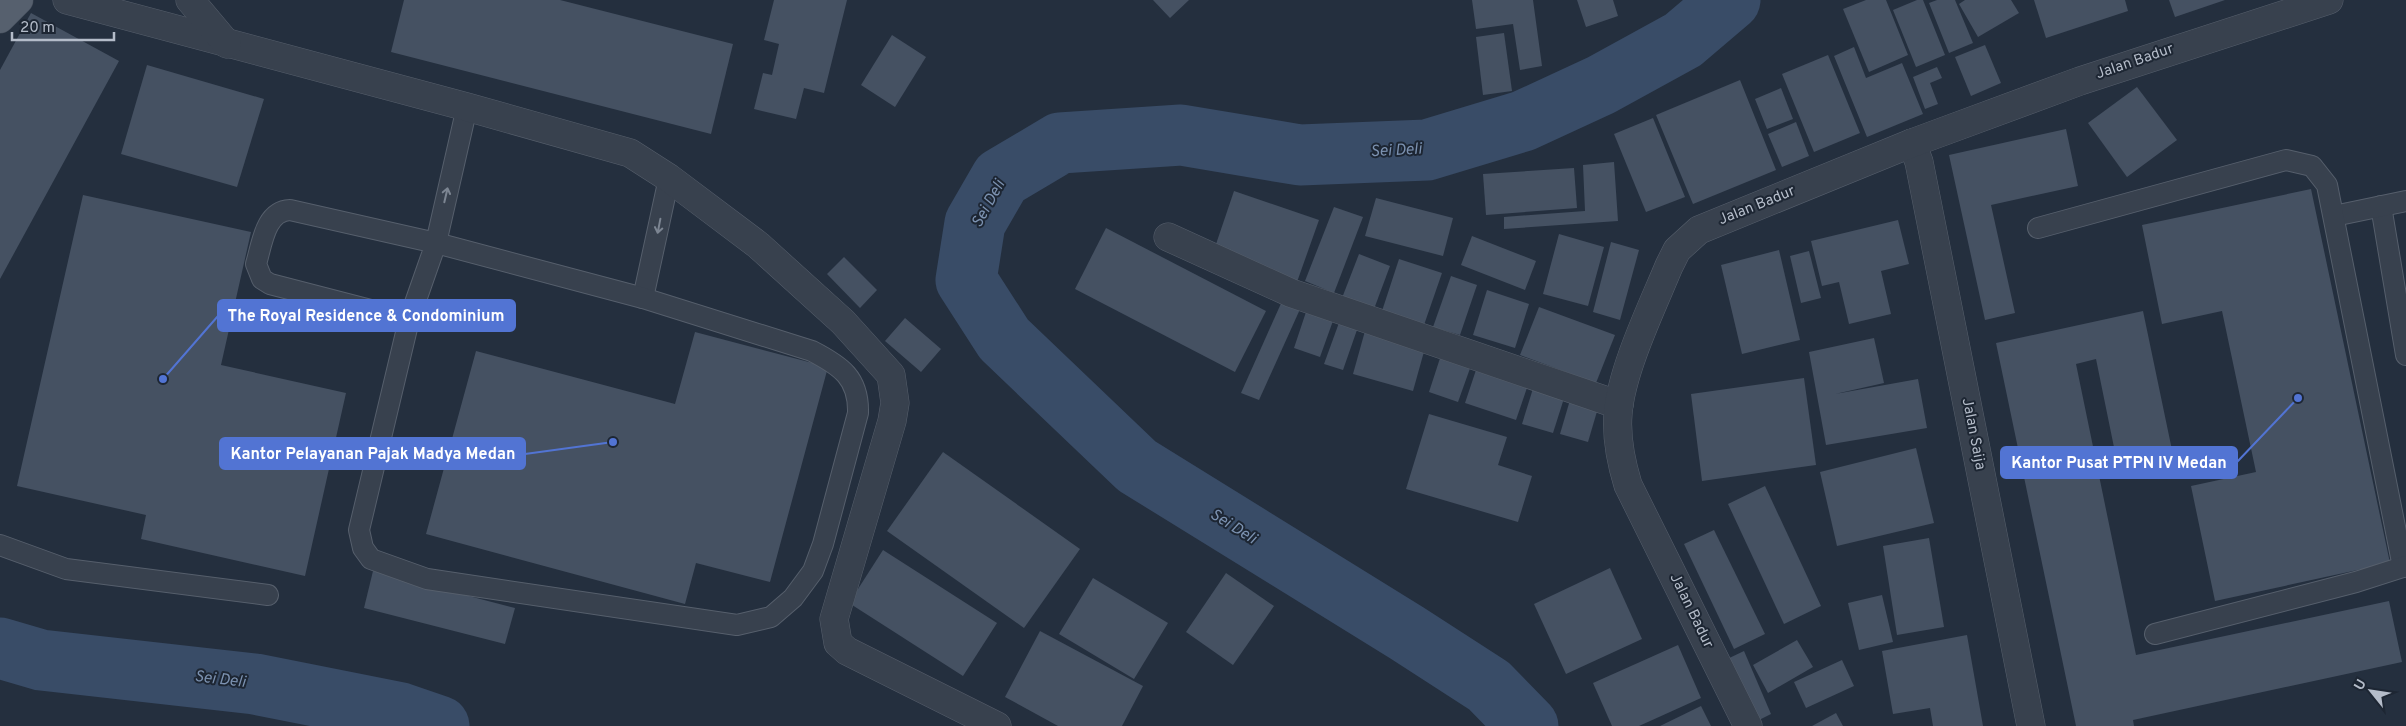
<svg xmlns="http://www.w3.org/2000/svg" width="2406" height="726" font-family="Overpass,sans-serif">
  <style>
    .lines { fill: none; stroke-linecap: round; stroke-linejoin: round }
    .river { stroke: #394c67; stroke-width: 61 }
    .building { fill: #455162 }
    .lane-casing { stroke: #565f6c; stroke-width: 22 }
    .street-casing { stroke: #565f6c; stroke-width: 29 }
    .primary-casing { stroke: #414a57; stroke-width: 29 }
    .lane { stroke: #38414e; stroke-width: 20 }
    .street { stroke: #38414e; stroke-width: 28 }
    .primary { stroke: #56606e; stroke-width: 28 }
    .oneway { stroke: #7c8592 }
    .labels { text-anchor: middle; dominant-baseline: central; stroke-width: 4; stroke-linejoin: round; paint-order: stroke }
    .street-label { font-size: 15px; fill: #b4bcc9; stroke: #1d2633 }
    .water-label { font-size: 16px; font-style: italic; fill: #7c92b1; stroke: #1d2633 }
    .leader { fill: none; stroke: #5274d3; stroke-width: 2 }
    .callout-dot { fill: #5274d3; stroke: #1d2633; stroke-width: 2 }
    .callout { fill: #5274d3; stroke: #5274d3; stroke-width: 2 }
    .callout-label { font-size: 16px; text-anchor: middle; font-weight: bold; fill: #fff }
  </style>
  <rect width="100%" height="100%" fill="#242f3e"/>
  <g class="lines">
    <g class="river">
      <polyline points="0,648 41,660 255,684 401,713 439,726"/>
      <polyline points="1528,726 1489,686 1407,633 1137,466 1004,339 966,280 975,223 1001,178 1060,143 1181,135 1300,155 1427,150 1523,121 1601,85 1683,40 1730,0"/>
    </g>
  </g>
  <g class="building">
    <polygon points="404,0 560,0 733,44 711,134 391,52"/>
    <polygon points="774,0 847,0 824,93 804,88 796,119 754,109 763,73 772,75 779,44 764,40"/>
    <polygon points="1153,0 1189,0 1170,18"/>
    <polygon points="1472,0 1533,0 1542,66 1520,70 1513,24 1476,29"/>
    <polygon points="1577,0 1613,0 1618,16 1586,27"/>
    <polygon points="1866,0 1886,0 1908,55 1869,72 1843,9"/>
    <polygon points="1917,0 1923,0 1945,55 1916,67 1893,10"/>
    <polygon points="1937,0 1955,0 1973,43 1949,53 1929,3"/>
    <polygon points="1965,0 2011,0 2019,13 1978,37 1959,4"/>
    <polygon points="2034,0 2125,0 2128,11 2046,38"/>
    <polygon points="2169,0 2225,0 2175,17"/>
    <polygon points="31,13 119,61 0,279 0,70"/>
    <polygon points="1504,33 1512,91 1483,95 1476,37"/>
    <polygon points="892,35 926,57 895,107 861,85"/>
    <polygon points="1985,45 2001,83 1971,96 1955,57"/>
    <polygon points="1854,47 1866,78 1902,63 1923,114 1867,137 1834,56"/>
    <polygon points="1828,55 1860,133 1814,152 1782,74"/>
    <polygon points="147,65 264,99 237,187 121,154"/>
    <polygon points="1937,67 1942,78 1930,83 1938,104 1925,109 1913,77"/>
    <polygon points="1740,80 1776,170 1693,204 1656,115"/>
    <polygon points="2137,87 2177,140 2127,177 2088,123"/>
    <polygon points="1781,88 1793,119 1767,129 1755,99"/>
    <polygon points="1653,118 1685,197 1646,212 1614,134"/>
    <polygon points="1796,122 1809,156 1782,167 1768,134"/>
    <polygon points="2066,129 2078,186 1991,205 2015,313 1985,320 1949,155"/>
    <polygon points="1614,162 1618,221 1504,229 1504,217 1585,211 1583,165"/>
    <polygon points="1574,168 1577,208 1486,215 1483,174"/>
    <polygon points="2311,189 2390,563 2215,601 2191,486 2256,472 2222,311 2162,324 2142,225"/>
    <polygon points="1234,191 1319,220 1297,282 1213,253"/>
    <polygon points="83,195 251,232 221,365 346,393 305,576 141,539 146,515 17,486"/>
    <polygon points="1376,198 1453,218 1443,256 1365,236"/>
    <polygon points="1334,207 1363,217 1334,293 1305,281"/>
    <polygon points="1898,220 1909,264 1881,271 1891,314 1849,324 1839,282 1822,286 1811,241"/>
    <polygon points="1106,228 1266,311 1235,372 1075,289"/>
    <polygon points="1559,234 1604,247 1588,306 1543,294"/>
    <polygon points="1472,236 1536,261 1525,290 1461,265"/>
    <polygon points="1611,242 1639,250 1620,320 1593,312"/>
    <polygon points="1779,250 1800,340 1742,354 1721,265"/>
    <polygon points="1809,251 1821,298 1801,303 1790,256"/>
    <polygon points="1359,254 1390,266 1374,309 1342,298"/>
    <polygon points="844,257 877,290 860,308 827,274"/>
    <polygon points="1399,259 1442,273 1424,325 1382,311"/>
    <polygon points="1451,276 1477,285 1460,335 1433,327"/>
    <polygon points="1487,290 1529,304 1515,348 1473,335"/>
    <polygon points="1283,299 1301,307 1259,400 1241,393"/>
    <polygon points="1539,307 1615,335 1596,383 1520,355"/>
    <polygon points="1307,309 1334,318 1320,357 1294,348"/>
    <polygon points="2143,311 2172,450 2117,462 2096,359 2076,364 2136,655 2389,601 2402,662 2133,720 2134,726 2076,726 1996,343"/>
    <polygon points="905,318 941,349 921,372 885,341"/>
    <polygon points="1340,320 1358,327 1343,370 1324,364"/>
    <polygon points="1365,331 1425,348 1413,391 1353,374"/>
    <polygon points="695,332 828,367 770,582 696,563 685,604 426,534 476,351 675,404"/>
    <polygon points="1874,338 1884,383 1835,394 1918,379 1927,428 1826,445 1809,352"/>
    <polygon points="1443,349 1473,360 1458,402 1429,392"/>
    <polygon points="1479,361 1530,379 1516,420 1465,403"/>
    <polygon points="1804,378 1816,465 1702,481 1691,394"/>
    <polygon points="1535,382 1566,392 1553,433 1522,424"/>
    <polygon points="1570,400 1598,408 1588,442 1560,434"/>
    <polygon points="1429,414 1507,437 1498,465 1532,476 1518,522 1406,489"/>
    <polygon points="1916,448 1934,523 1837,546 1820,472"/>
    <polygon points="943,452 1080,549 1024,628 887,531"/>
    <polygon points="1765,486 1821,606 1784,624 1728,504"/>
    <polygon points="1714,530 1765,634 1734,649 1684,544"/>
    <polygon points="1929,538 1944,627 1897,635 1883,546"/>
    <polygon points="883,550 997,623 963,676 849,603"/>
    <polygon points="1610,568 1642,639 1566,674 1534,604"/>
    <polygon points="373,571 515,608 505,644 364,608"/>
    <polygon points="1226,573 1274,606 1233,665 1186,632"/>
    <polygon points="1093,578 1168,623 1134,679 1059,634"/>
    <polygon points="1882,595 1893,642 1859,650 1848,603"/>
    <polygon points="1040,631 1143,686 1122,726 1058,726 1005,697"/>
    <polygon points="1967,635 1983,726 1933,726 1930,708 1893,714 1882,651"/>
    <polygon points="1797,640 1813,667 1768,693 1753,665"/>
    <polygon points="1678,645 1701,698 1639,726 1612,726 1593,683"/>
    <polygon points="1744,651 1771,714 1751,724 1723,661"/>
    <polygon points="1842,660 1854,686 1806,708 1794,682"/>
    <polygon points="1701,706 1711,726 1660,726"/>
    <polygon points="1836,713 1843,726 1812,726"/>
  </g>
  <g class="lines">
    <g class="lane-casing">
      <g id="lane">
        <polyline points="2381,206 2406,355"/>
        <polyline points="2334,216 2406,201"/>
        <polyline points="2038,228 2286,160 2312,166 2327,185 2403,567"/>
        <polyline points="643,298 669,178"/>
        <path d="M409 320 270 284 262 279 256 264C262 244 265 211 290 210L436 243 643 298 812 351C841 366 859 378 858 413L823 544 813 571 793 598 771 617 737 625 427 579 371 559 363 548 359 530 409 320 436 243 467 107"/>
        <polyline points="0,545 66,569 268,595"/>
        <polyline points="2155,634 2356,582 2406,566"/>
      </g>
    </g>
    <g class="street-casing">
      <g id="street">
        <polyline points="67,0 467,107 630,153 669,178 758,245 843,322 891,375 895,403 892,421 834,619 838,643 847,651 997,726"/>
        <polyline points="190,0 227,44"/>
        <polyline points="1912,143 1919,162 2031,726"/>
        <polyline points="1168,237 1291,293 1619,405"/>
        <path d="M1748 726 1628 485C1621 462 1616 438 1618 414 1621 371 1652 307 1669 266L1677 250 1699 230 1912 143 2080 81 2329 0"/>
      </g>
    </g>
    <g class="primary-casing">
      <polyline id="primary" points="0,19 19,0"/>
    </g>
    <use href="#lane" class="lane"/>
    <use href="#street" class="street"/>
    <use href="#primary" class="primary"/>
  </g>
  <defs><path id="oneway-shaft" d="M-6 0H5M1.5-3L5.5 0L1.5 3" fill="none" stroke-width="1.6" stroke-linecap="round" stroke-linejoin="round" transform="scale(1.25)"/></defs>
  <g class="oneway">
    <use href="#oneway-shaft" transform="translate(446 195) rotate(-77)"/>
    <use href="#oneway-shaft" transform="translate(659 226) rotate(101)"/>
  </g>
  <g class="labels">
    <g class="street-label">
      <text transform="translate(2135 62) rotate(-19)">Jalan Badur</text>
      <text transform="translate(1757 206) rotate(-22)">Jalan Badur</text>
      <text transform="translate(1973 434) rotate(79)">Jalan Saija</text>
      <text transform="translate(1691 611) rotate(64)">Jalan Badur</text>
    </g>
    <g class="water-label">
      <text transform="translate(1396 151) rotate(-3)">Sei Deli</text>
      <text transform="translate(989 204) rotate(-61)">Sei Deli</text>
      <text transform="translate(1233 527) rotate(32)">Sei Deli</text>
      <text transform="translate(220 680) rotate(7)">Sei Deli</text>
    </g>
  </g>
  <path class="leader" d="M163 379L218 316M613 442L525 454M2298 398L2237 462"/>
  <g class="callout-dot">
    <circle cx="163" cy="379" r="5"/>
    <circle cx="613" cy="442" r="5"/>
    <circle cx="2298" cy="398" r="5"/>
  </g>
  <g class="callout">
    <rect x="218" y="300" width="297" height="31" rx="5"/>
    <rect x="220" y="438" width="305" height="31" rx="5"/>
    <rect x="2001" y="447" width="236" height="31" rx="5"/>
  </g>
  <g class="callout-label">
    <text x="366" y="321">The Royal Residence &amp; Condominium</text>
    <text x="373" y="459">Kantor Pelayanan Pajak Madya Medan</text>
    <text x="2119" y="468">Kantor Pusat PTPN IV Medan</text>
  </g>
  <g transform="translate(2371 691) rotate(300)" stroke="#1d2633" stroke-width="4" paint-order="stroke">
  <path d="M0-4L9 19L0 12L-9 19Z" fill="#b4bcc9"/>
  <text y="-8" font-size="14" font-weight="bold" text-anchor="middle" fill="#b4bcc9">U</text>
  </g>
  <path d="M12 32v8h102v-8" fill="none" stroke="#b4bcc9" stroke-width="2.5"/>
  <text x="20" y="32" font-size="15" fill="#b4bcc9" stroke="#1d2633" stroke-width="4" paint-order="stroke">20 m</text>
</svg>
